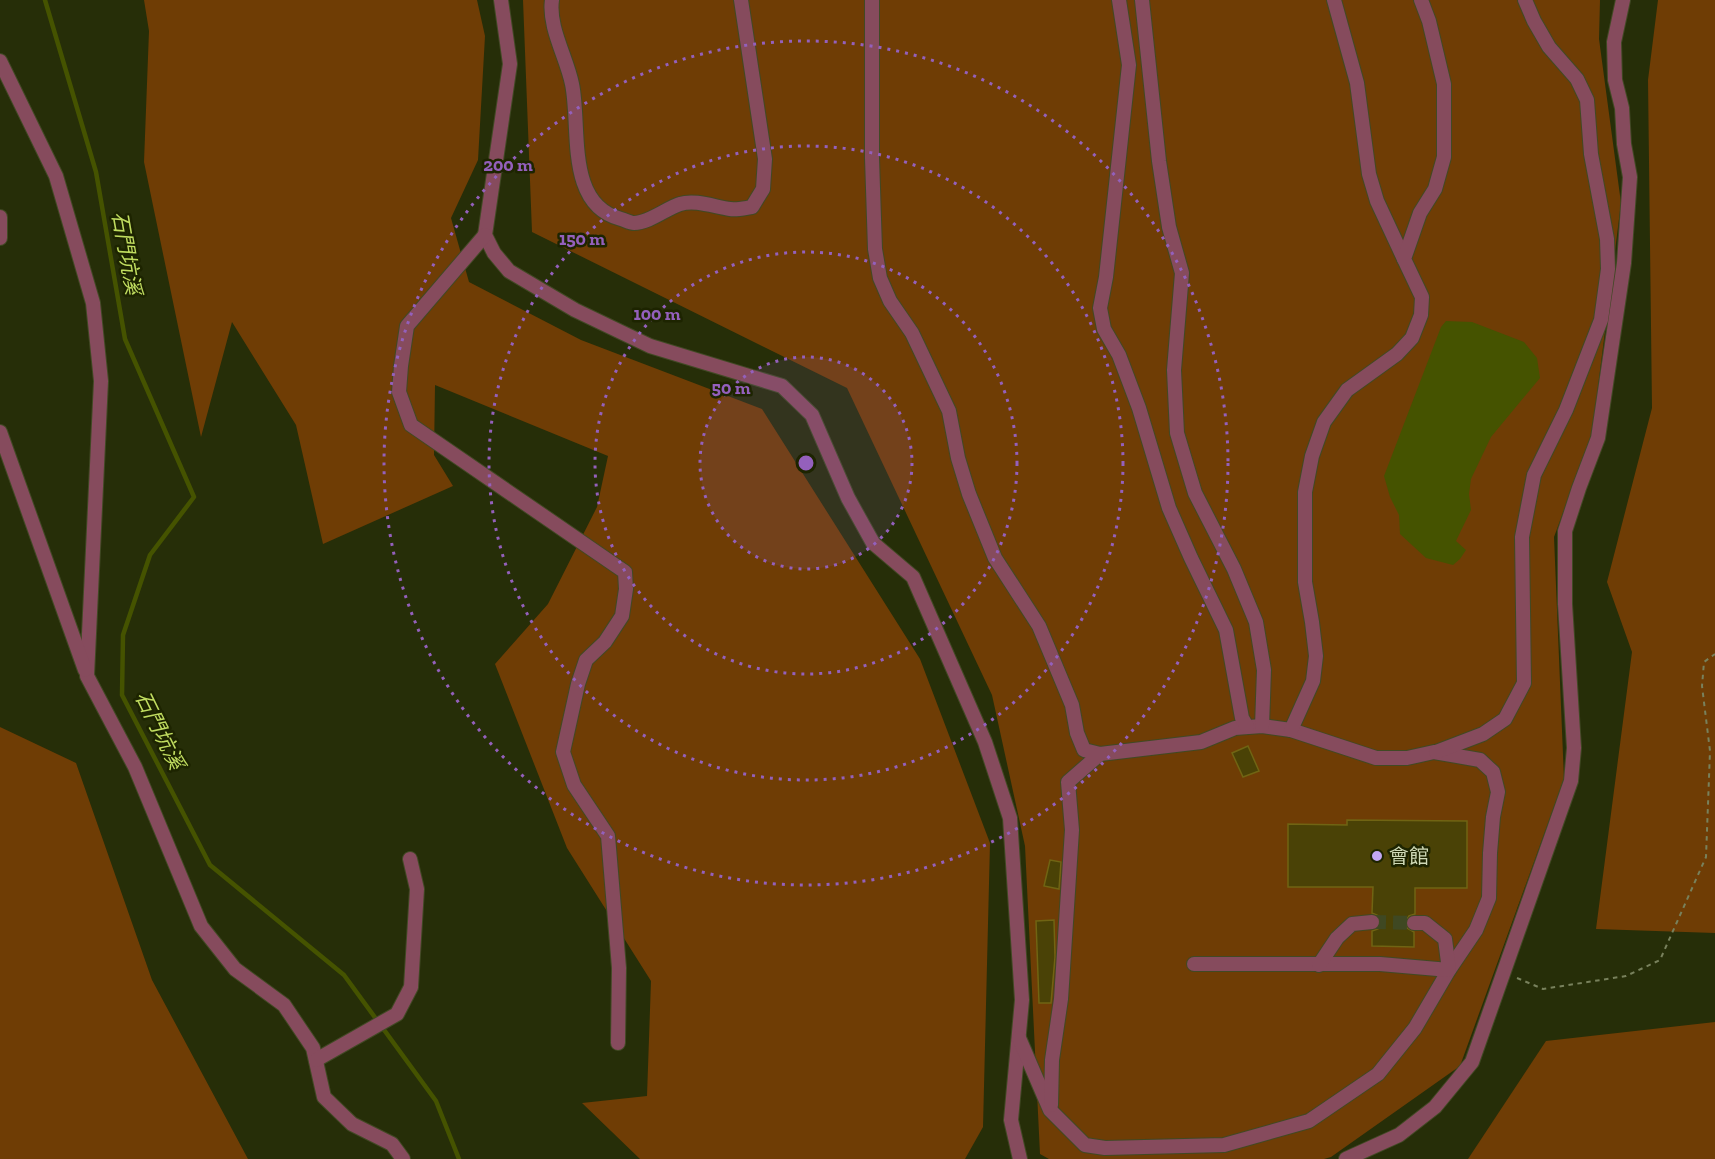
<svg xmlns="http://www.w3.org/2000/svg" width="1715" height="1159" font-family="'Zilla Slab','Noto Sans TC',serif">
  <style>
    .green { fill: #6f3d05 }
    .water { fill: #455300 }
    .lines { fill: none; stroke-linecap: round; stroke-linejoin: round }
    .stream { stroke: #455300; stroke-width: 4.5 }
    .building { fill: #4a4206; stroke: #706413; stroke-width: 1.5 }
    .minor-tunnel { stroke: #3f4822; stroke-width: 14; stroke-dasharray: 14 7; stroke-linecap: butt }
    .minor-casing { stroke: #414924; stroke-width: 16 }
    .path { stroke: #78815c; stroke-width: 2; stroke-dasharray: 4.5 4.5; stroke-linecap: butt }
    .minor { stroke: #864b5d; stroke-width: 14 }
    .ring { fill: none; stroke: #9460bc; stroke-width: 3; stroke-dasharray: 3 6 }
    .poi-dot { fill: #c2a7f2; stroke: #1d2400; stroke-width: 2 }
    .labels { text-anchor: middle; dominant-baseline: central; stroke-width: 5; stroke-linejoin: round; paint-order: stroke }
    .poi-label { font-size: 20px; fill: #cfd9b6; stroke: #1d2400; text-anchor: start }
    .water-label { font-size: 21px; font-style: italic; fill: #c0dc5f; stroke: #1d2400 }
    .centre { fill: #9460bc; stroke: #1d2400; stroke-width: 3 }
    .ring-label { font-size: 18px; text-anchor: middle; font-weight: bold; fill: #9460bc; stroke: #1d2400; stroke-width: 5; stroke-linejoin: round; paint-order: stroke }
  </style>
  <rect width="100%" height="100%" fill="#262e08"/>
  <g class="green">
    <polygon points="144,0 477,0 485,36 478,160 451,218 469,282 581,340 762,409 920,659 990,843 983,1127 965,1159 640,1159 582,1103 647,1096 651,981 567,848 495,664 548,604 597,507 608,456 435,385 434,455 453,486 323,544 296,425 232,322 201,437 144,162 149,31"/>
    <polygon points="523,0 1600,0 1599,39 1621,203 1592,435 1554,537 1564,779 1460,1066 1331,1157 1324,1159 1049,1159 1040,1154 1025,846 992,695 847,388 532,232"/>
    <polygon points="1658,0 1715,0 1715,933 1596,929 1632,652 1607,582 1652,408 1648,80"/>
    <polygon points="0,727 76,763 152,980 248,1159 0,1159"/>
    <polygon points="1715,1022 1715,1159 1468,1159 1546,1041"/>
  </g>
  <polygon class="water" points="1446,321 1472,322 1524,342 1537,358 1540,378 1491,437 1471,479 1469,494 1471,510 1456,541 1466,550 1460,559 1453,565 1426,558 1400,534 1399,515 1390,497 1384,476 1441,327"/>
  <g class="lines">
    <polyline class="stream" points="45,0 96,172 125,339 194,497 150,555 123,635 122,695 210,865 344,975 436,1101 459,1159"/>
  </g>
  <g class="building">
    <polygon points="1248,746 1259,771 1243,777 1232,753"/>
    <polygon points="1347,820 1467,821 1467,888 1415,888 1415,914 1409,916 1405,922 1407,928 1414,932 1414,947 1372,946 1372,931 1378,929 1381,922 1379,916 1372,913 1373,887 1288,887 1288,824 1347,825"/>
    <polygon points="1050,860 1061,862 1059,889 1044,886"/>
    <polygon points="1054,920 1055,957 1051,1003 1039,1003 1036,921"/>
  </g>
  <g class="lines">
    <polyline class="minor-tunnel" points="1372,922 1414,923"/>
    <g class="minor-casing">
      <g id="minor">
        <polyline points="501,0 510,64 485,235 494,253 509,271 575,310 650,346 782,386 812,415 848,498 873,543 913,577 985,742 1010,818 1022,1000 1011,1120 1020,1159"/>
        <path d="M552 0C548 27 567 58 572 84 581 127 565 205 621 219 625 220 630 223 634 223 649 223 667 208 680 204 695 199 715 207 730 209 737 210 745 208 752 207L763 189 765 159 741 0"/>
        <polyline points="872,0 872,158 875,249 880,278 890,301 912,333 949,411 958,458 969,494 995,558 1039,626 1072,705 1077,733 1084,750 1100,754 1201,742 1235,728 1262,726 1291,730 1376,758 1407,758 1434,752 1480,760 1493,772 1498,792 1493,817 1490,853 1489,898 1476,930 1449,970 1415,1028 1378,1074 1309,1121 1224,1145 1105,1148 1085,1145 1050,1110 1019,1038"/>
        <polyline points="1119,0 1129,65 1106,277 1100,308 1104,329 1119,355 1139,408 1169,508 1191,558 1226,630 1242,718 1247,727"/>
        <polyline points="1142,0 1159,161 1169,227 1182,273 1174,370 1177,433 1195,493 1234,569 1256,622 1264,670 1262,726"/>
        <polyline points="1334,0 1357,83 1369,174 1377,201 1404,259"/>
        <polyline points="0,61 56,176 93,303 101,381 87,676 135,767 201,926 235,969 284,1005 313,1048 324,1097 352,1124 392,1144 403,1159"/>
        <polyline points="0,217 0,238"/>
        <polyline points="485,235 407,326 401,366 399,392 411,425 625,572 626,589 622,616 605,642 586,660 578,684 563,752 574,785 608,836 619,968 618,1043"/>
        <polyline points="0,432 85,670"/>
        <polyline points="1291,730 1313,681 1316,656 1312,622 1305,582 1305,492 1312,456 1324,422 1347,390 1397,354 1412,338 1421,315 1422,297 1404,259 1420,213 1435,189 1444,157 1444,84 1429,21 1421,0"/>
        <polyline points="1436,752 1483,734 1505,719 1524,683 1522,537 1534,475 1566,410 1601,320 1608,269 1607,239 1591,154 1587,100 1577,79 1549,47 1534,21 1525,0"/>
        <polyline points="1194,964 1380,964 1449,970 1445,939 1425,923 1414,923"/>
        <polyline points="1319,965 1337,938 1352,924 1372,922"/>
        <polyline points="316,1060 397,1014 411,987 417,889 410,859"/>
        <polyline points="1051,1105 1052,1060 1061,999 1072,830 1068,782 1100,754"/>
        <polyline points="1346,1159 1399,1135 1435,1107 1472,1062 1571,781 1574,748 1565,604 1565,531 1579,488 1598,438 1624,263 1630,177 1624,144 1622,108 1615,80 1614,42 1623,0"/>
      </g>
    </g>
    <polyline class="path" points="1517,978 1543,989 1626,976 1660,960 1706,857 1710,751 1702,686 1704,662 1715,654"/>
    <use href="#minor" class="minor"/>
  </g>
  <circle cx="806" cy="463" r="106" fill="#9460bc" fill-opacity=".12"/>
  <g class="ring">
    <circle cx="806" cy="463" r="106"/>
    <circle cx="806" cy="463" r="211"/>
    <circle cx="806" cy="463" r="317"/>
    <circle cx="806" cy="463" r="422"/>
  </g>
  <circle class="poi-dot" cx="1377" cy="856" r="6"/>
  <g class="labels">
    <g class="poi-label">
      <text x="1389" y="856">會館</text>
    </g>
    <g class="water-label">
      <text transform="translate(127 253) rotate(80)">石門坑溪</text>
      <text transform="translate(160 730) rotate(64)">石門坑溪</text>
    </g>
  </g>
  <circle cx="806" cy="463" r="9" class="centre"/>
  <g class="ring-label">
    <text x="508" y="171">200 m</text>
    <text x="582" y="245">150 m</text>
    <text x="657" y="320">100 m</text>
    <text x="731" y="394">50 m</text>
  </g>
</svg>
